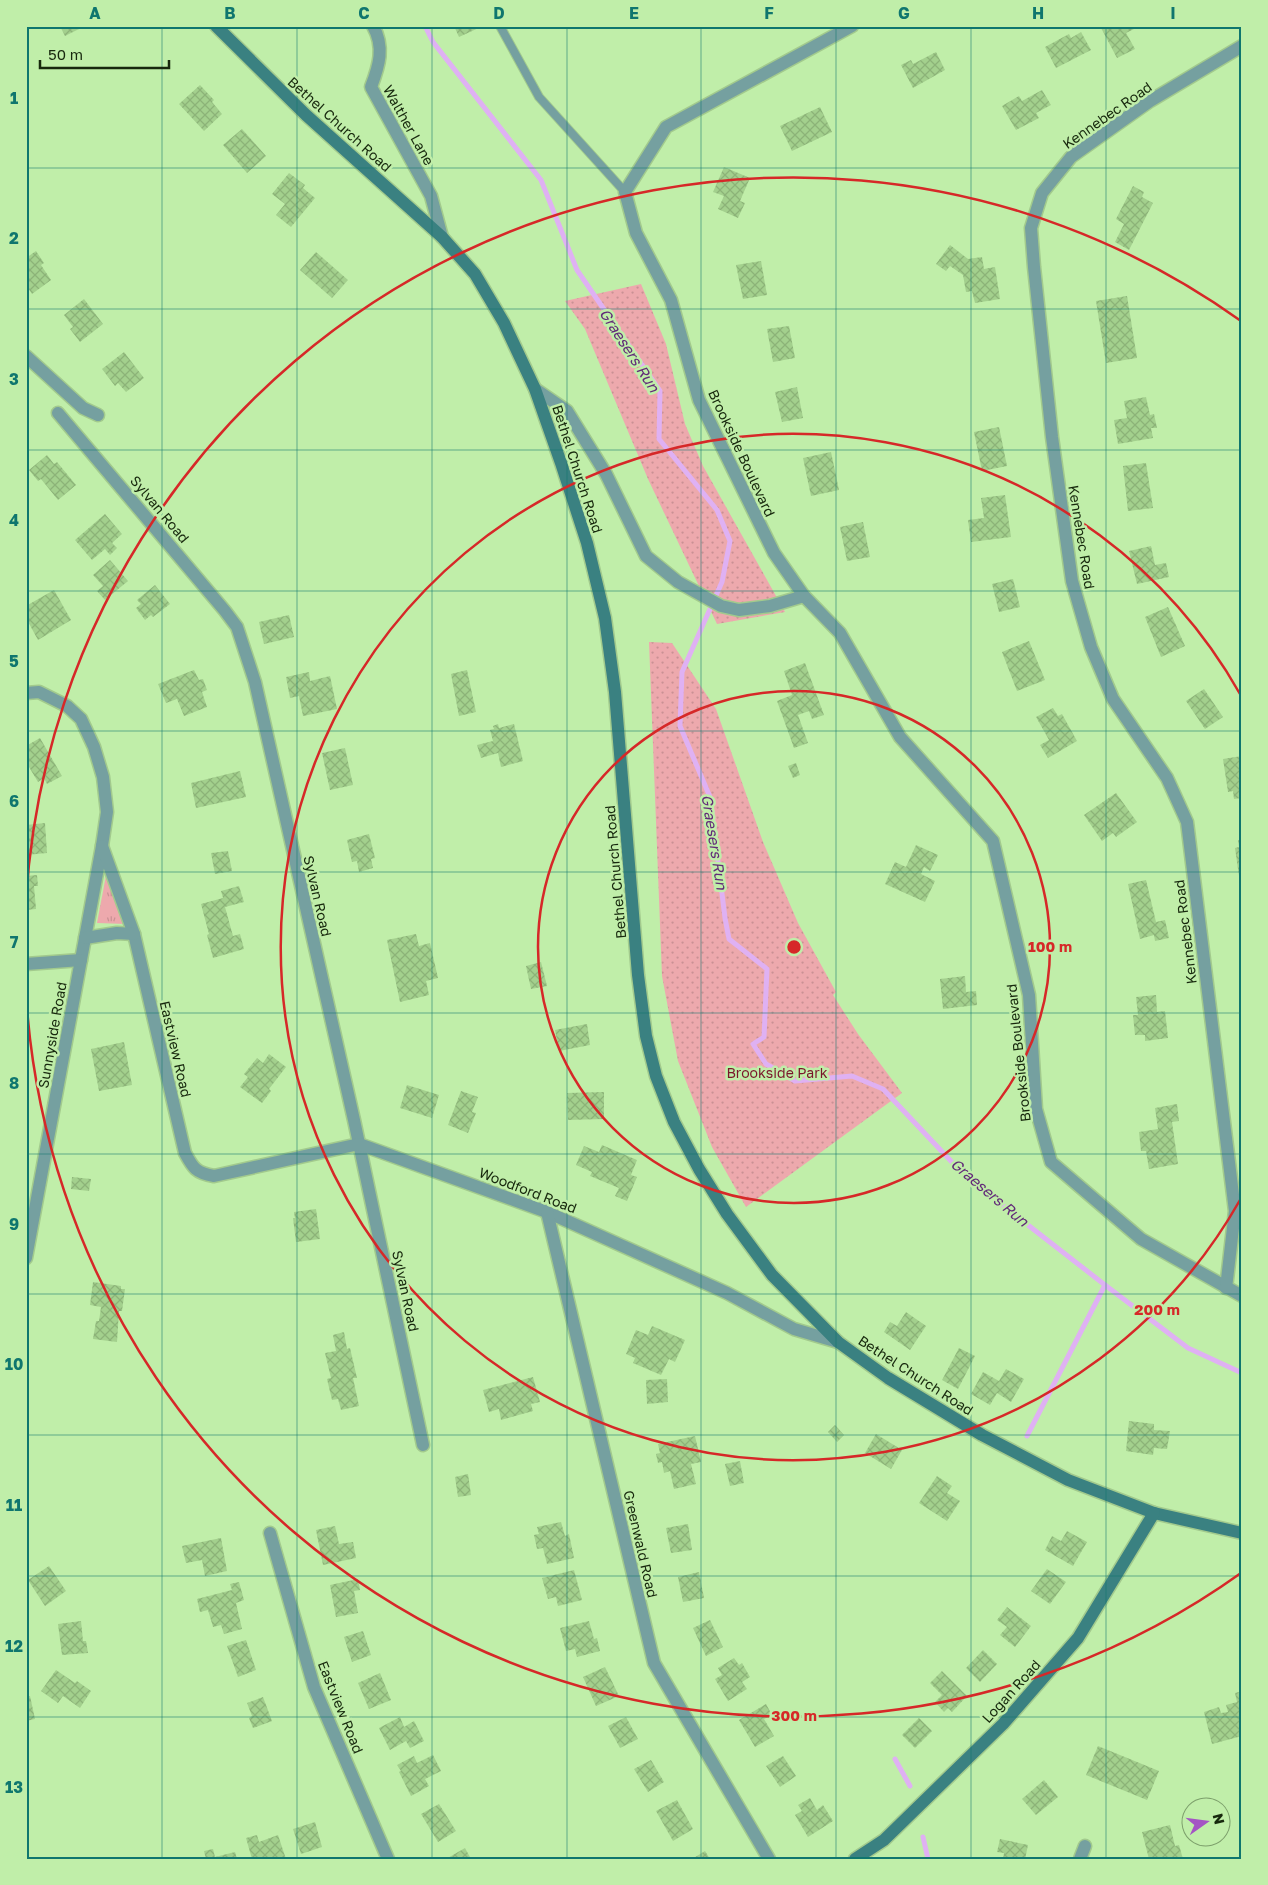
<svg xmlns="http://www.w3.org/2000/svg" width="1268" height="1885" font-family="'Golos Text',sans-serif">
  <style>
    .grass { fill: url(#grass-tufts) }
    .park { fill: url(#park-dots) }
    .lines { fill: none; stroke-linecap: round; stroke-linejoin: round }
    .stream { stroke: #dfb1f3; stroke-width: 5 }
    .building { fill: url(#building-cross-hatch) }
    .lane-casing { stroke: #a2ca8d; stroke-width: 10 }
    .street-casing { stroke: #a2ca8d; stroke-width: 15 }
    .secondary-casing { stroke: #a2ca8d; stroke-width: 15 }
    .lane { stroke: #75a0a0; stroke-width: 8 }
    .street { stroke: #75a0a0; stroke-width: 12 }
    .secondary { stroke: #3a8181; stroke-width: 12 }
    .grid { fill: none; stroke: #0f766e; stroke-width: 1; stroke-opacity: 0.55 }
    .ring { fill: none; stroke: #d62828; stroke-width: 2.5 }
    .labels { text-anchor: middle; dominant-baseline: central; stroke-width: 5; stroke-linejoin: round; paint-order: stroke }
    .street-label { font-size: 14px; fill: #17280d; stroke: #c0eea9 }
    .park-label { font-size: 14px; fill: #7a162b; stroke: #c0eea9 }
    .water-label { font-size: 15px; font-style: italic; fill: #622b78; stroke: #c0eea9 }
    .centre { fill: #d62828; stroke: #c0eea9; stroke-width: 2.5 }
    .ring-label { font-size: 15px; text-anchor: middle; font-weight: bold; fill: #d62828; stroke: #c0eea9; stroke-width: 5; stroke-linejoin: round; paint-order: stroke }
    .neatline { fill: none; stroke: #0f766e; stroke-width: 2 }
    .grid-label { font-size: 16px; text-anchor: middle; font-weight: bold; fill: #0f766e }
  </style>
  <defs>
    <pattern id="grass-tufts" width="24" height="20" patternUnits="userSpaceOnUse" patternTransform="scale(1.25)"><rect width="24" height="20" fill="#eda9ad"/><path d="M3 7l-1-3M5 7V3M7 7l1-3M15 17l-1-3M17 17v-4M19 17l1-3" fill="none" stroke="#ca9194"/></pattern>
    <pattern id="park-dots" width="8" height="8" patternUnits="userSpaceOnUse" patternTransform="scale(1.25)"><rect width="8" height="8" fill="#eda9ad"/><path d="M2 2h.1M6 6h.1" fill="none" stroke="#ca9194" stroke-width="1.8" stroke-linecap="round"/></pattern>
    <pattern id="building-cross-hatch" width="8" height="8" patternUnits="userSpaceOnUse" patternTransform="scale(1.25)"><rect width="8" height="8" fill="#a3d08d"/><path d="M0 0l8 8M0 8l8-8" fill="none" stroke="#8cb378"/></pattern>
  </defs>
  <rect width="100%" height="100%" fill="#c0eea9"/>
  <polygon class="grass" points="107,870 125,924 97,923"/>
  <g class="park">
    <polygon points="641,284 666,344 685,424 703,466 785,612 717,624 648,479 585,329 565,301"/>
    <polygon points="649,642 672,643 716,709 763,842 798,923 836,992 833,995 858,1034 902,1093 746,1207 712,1147 678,1061 662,976"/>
  </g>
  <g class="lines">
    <g class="stream">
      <polyline points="425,26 433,42 541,180 577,270 660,391 659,439 717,510 730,541 722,582 682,672 680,726 710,797 725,918 729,939 767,969 764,1037 753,1044 766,1064 795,1081 852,1076 883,1089 965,1176 1105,1285 1188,1348 1242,1373"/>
      <polyline points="1027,1436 1105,1285"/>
      <polyline points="895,1759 910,1786"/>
      <polyline points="923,1837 928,1859"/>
    </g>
  </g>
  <g class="building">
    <polygon points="60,26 81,26 81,28 65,36"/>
    <polygon points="454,26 483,26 459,37"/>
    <polygon points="1100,26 1140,26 1126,33 1135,49 1117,58"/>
    <polygon points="1081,32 1091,50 1056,68 1045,47 1069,34 1071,38"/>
    <polygon points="936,52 945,70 913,88 901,65 911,60 913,64"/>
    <polygon points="200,85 214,100 212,102 222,114 204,131 179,104"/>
    <polygon points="1042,90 1051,105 1036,113 1039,118 1016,130 1002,106 1019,96 1022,101"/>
    <polygon points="820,107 832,132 792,151 780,126"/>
    <polygon points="242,129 266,156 247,173 223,145"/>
    <polygon points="724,167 750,178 740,201 745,203 738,218 718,209 724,196 713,192"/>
    <polygon points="289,173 305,185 303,188 315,198 291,227 276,215 285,204 272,194"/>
    <polygon points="1133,186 1144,192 1142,197 1153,203 1129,250 1115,242 1124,224 1116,219"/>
    <polygon points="950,245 968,259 982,257 984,269 995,267 1000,299 975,303 972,291 966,292 963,275 950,266 946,271 936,264"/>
    <polygon points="36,251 44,263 41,265 51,280 32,294 26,285 26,258"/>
    <polygon points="316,252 348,280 332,298 300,270"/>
    <polygon points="761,261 767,295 743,299 736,265"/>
    <polygon points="1127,296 1137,358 1106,363 1096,301"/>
    <polygon points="84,299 103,324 80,342 70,329 73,327 64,315"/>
    <polygon points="789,326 795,358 773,362 767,329"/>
    <polygon points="124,352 144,378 126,392 118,383 115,386 102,369"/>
    <polygon points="797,387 803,418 782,422 775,392"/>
    <polygon points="1146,397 1150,415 1154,414 1157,428 1151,428 1153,438 1118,444 1114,420 1127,418 1124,401"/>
    <polygon points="999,427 1007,466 982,471 974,432"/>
    <polygon points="831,452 839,490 811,496 803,458"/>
    <polygon points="47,455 54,464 57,462 76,485 58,500 41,479 38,481 29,470"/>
    <polygon points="1146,463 1153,508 1128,511 1123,466"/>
    <polygon points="1005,495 1011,537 971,542 968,520 984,518 981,498"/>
    <polygon points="105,514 122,534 112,543 117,548 110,555 105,549 92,560 75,540"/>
    <polygon points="863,522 870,557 847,561 840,527"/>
    <polygon points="1151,546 1155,565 1166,563 1169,577 1137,584 1129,551"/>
    <polygon points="110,560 128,581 105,600 97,591 103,586 93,575"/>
    <polygon points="1013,579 1020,607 999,612 992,584"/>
    <polygon points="155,585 170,604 153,617 151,615 145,620 136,608 141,604 137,600"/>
    <polygon points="54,590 71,620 38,640 26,618 26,606"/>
    <polygon points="1168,607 1185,646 1161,657 1145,617"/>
    <polygon points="289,615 294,637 264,644 259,622"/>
    <polygon points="1029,641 1045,680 1017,691 1002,652"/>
    <polygon points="805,663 824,715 812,719 809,711 798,715 808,743 794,748 777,701 792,695 784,671"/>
    <polygon points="194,670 199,680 203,679 207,690 202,692 207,707 184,716 177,699 166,703 158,684"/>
    <polygon points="467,670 476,712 459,716 451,674"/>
    <polygon points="309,672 310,681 330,676 337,709 303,716 299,696 290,698 286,677"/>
    <polygon points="1204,689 1223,717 1205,729 1186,701"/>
    <polygon points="1053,708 1058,716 1062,714 1077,741 1048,758 1040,745 1049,740 1036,717"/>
    <polygon points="498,724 499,728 514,724 523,761 501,767 498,753 481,758 477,745 493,741 490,730 494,729 493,726"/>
    <polygon points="40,738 62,776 47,784 44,778 38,782 26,762 26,759 29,757 26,752 26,746"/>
    <polygon points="345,748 353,785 330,790 322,753"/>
    <polygon points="1242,756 1242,798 1234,799 1233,791 1228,792 1223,759"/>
    <polygon points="796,763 800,775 793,778 788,766"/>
    <polygon points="240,771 246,797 196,808 191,783"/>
    <polygon points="1116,793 1137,822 1116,837 1113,833 1102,841 1084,815"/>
    <polygon points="45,823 47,853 26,855 26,825"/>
    <polygon points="369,834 375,858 371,859 373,868 359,872 357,861 352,862 347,840"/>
    <polygon points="1238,840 1242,840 1242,876 1239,876 1235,848 1239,847"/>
    <polygon points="916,845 938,855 930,871 924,867 921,874 935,881 925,902 885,884 895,862 906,867"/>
    <polygon points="228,851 232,871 215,874 211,853"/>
    <polygon points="37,875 38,886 34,886 36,909 26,910 26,876"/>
    <polygon points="1146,880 1156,922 1165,920 1169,938 1155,941 1154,935 1140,939 1128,884"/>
    <polygon points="239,886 244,902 225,907 233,936 240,934 244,949 213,958 207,935 209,934 201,904 223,898 221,891"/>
    <polygon points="416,934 419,946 430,943 438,978 426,981 429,995 400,1002 387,940"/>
    <polygon points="541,962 547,986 531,989 526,966"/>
    <polygon points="965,976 966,992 976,991 977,1005 943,1009 940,979"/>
    <polygon points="1156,995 1157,1012 1165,1011 1168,1038 1145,1041 1145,1035 1135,1035 1133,1015 1138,1015 1136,997"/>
    <polygon points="587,1024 590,1045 559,1051 555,1030"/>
    <polygon points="124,1042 132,1085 99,1091 91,1049"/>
    <polygon points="269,1054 286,1067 269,1089 271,1091 262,1103 240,1087 248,1077 244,1074 257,1058 263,1063"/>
    <polygon points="407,1085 439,1095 432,1118 400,1108"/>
    <polygon points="461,1091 478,1097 472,1112 476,1113 468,1133 448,1125"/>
    <polygon points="604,1092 604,1119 568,1120 567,1093"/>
    <polygon points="1177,1104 1179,1121 1172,1122 1178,1164 1149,1169 1146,1151 1141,1151 1139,1132 1158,1129 1155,1108"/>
    <polygon points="602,1145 637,1160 631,1175 637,1177 627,1201 615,1196 619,1188 590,1176 592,1172 576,1165 584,1146 599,1152"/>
    <polygon points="72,1177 91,1179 89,1191 71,1189"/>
    <polygon points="316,1209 320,1239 296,1242 293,1218 295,1218 294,1212"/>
    <polygon points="93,1282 121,1286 121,1289 125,1289 122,1311 119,1311 117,1342 93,1339 96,1321 99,1321 101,1307 90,1305"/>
    <polygon points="906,1312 926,1326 910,1350 884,1332 890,1322 897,1326"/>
    <polygon points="652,1326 685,1340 675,1362 669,1359 661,1375 633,1363 635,1358 626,1354 636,1330 648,1335"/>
    <polygon points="344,1332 347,1349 350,1348 357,1378 353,1378 359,1406 341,1410 338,1399 332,1400 327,1379 331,1378 325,1353 336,1351 333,1335"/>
    <polygon points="959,1348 975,1356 958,1389 942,1380"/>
    <polygon points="1006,1369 1024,1379 1011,1402 997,1393 990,1405 971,1394 983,1372 999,1381"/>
    <polygon points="533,1377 540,1402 531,1404 533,1411 501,1420 499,1409 489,1412 483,1390"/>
    <polygon points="667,1379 668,1402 647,1404 646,1380"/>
    <polygon points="1129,1421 1154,1424 1154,1430 1170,1431 1167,1449 1154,1448 1153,1455 1126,1451"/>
    <polygon points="835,1425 844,1435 837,1442 828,1432"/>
    <polygon points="876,1434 902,1450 891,1469 865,1453"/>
    <polygon points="695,1436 701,1462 691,1464 696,1484 674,1489 670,1471 664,1473 662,1462 658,1463 656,1454 660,1453 658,1444"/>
    <polygon points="740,1461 744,1483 730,1486 725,1464"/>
    <polygon points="468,1474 471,1495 458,1497 455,1477"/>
    <polygon points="937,1476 952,1486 947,1493 960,1501 947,1521 919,1503"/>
    <polygon points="561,1522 565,1536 569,1534 574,1558 547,1564 543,1548 537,1549 534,1535 539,1534 537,1527"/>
    <polygon points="688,1524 692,1550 671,1553 666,1528"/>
    <polygon points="335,1526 339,1544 353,1542 356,1558 323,1565 316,1530"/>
    <polygon points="1067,1531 1087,1542 1073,1566 1045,1550 1052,1536 1061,1541"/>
    <polygon points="221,1538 227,1571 205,1576 202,1560 186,1563 182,1546"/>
    <polygon points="49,1566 66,1591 45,1606 28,1580"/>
    <polygon points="1047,1569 1066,1582 1050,1604 1031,1591"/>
    <polygon points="574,1570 582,1600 558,1606 556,1597 548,1599 542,1578"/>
    <polygon points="699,1572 704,1598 683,1602 678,1577"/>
    <polygon points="358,1579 360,1590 354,1591 358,1613 336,1617 330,1585"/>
    <polygon points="239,1582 244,1600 236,1603 242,1629 224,1634 221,1625 213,1627 208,1610 200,1612 197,1599 232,1590 230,1584"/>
    <polygon points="1007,1607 1031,1626 1015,1647 1000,1635 1007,1627 997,1620"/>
    <polygon points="710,1620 723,1647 706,1656 693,1628"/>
    <polygon points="81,1621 83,1641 86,1641 88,1653 62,1655 58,1624"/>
    <polygon points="589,1621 594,1639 597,1638 600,1651 577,1657 575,1649 566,1651 560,1628"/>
    <polygon points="363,1631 371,1655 352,1662 344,1637"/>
    <polygon points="246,1640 256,1670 238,1677 227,1646"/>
    <polygon points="983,1650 997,1664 980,1682 966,1668"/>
    <polygon points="734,1658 739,1665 742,1663 750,1677 742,1682 747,1689 728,1701 715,1679 722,1675 718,1668"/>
    <polygon points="605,1667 619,1696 596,1706 583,1677"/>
    <polygon points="56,1670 75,1683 77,1681 91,1691 80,1708 63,1696 58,1703 41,1691"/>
    <polygon points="942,1671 967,1696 952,1712 948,1708 944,1712 935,1702 942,1695 930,1683"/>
    <polygon points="380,1673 391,1700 369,1709 358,1683"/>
    <polygon points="1242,1691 1242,1736 1212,1744 1204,1712 1219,1707 1221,1713 1228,1712 1226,1705 1237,1702 1235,1693"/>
    <polygon points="26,1696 30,1696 35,1719 26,1721"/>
    <polygon points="263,1697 272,1721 253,1728 249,1718 252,1716 247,1703"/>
    <polygon points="766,1704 772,1715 764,1719 774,1736 755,1747 739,1720"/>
    <polygon points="400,1717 404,1727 414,1721 424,1741 410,1748 406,1741 390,1750 379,1728"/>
    <polygon points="626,1717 638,1739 620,1748 608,1726"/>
    <polygon points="919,1718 932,1731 915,1748 902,1735"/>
    <polygon points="1098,1746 1159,1771 1147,1800 1086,1775"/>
    <polygon points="433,1755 441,1771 425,1779 429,1786 411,1796 399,1772 401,1771 397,1765 414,1756 417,1763"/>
    <polygon points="783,1756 796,1776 780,1787 766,1766"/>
    <polygon points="651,1760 664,1782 648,1792 634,1769"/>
    <polygon points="1044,1780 1058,1797 1036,1815 1022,1799"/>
    <polygon points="810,1798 817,1810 823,1805 833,1821 808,1837 795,1815 802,1811 798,1805"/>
    <polygon points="677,1800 693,1829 673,1841 656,1811"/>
    <polygon points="439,1804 456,1831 438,1842 421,1814"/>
    <polygon points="315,1822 322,1847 301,1854 293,1829"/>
    <polygon points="1170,1825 1175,1846 1179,1845 1183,1859 1149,1859 1142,1832"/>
    <polygon points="257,1835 259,1842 278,1835 286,1859 252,1859 246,1838"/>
    <polygon points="1000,1839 1028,1845 1025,1859 1003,1859 1004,1853 997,1852"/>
    <polygon points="465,1848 471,1859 446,1859"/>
    <polygon points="213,1849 215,1857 235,1852 237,1859 206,1859 204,1851"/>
    <polygon points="705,1851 710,1859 692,1859"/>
  </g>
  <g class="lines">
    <g class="lane-casing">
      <polyline id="lane" points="500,26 539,97 625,192"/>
    </g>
    <g class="street-casing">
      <g id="street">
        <path d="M373 26C385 47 379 66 371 87L431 196 442 237"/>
        <polyline points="852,26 666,127 625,192 636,233 671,300 699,400 774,553 804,596 840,633 900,737 993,841 1029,995 1036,1109 1051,1162 1141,1239 1242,1296"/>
        <polyline points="26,356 83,408 98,415"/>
        <polyline points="535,389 567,411 606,474 646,556 678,582 721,606 739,610 770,606 804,596"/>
        <polyline points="58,413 225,611 237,627 255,682 354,1120 423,1445"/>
        <polyline points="26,693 39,692 67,706 81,719 94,747 103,777 107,812 102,846 26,1258"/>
        <path d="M102 846 134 934 185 1153C193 1168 196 1173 214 1176L359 1144 547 1212 727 1293 794 1329 838 1342"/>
        <polyline points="85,938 117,933 134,934"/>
        <polyline points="26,964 81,960"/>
        <polyline points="547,1212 654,1663 769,1859"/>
        <polyline points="1226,1288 1235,1211 1187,822 1167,778 1113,699 1091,647 1072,581 1052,437 1034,267 1031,228 1042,193 1071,157 1150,101 1242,46"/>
        <polyline points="270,1533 314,1687 388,1859"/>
        <polyline points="1080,1859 1085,1846"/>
      </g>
    </g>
    <g class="secondary-casing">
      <g id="secondary">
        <polyline points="216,26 306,115 442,237 475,274 504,323 535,389 561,463 587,543 605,618 615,692 638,975 646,1036 656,1076 674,1122 699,1169 727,1214 772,1275 838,1342 888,1378 982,1435 1068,1480 1154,1513 1242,1533"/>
        <polyline points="855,1859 884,1840 1003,1724 1078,1638 1154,1513"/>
      </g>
    </g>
    <use href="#lane" class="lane"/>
    <use href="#street" class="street"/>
    <use href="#secondary" class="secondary"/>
  </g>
  <path class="grid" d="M162 26V1859M297 26V1859M432 26V1859M567 26V1859M701 26V1859M836 26V1859M971 26V1859M1106 26V1859M26 168H1242M26 309H1242M26 450H1242M26 591H1242M26 731H1242M26 872H1242M26 1013H1242M26 1154H1242M26 1294H1242M26 1435H1242M26 1576H1242M26 1717H1242"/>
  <g class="ring">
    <circle cx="794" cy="947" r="256"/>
    <path d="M1240 1200A513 513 0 1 1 1240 694"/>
    <path d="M1241 1573A769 769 0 0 1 26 994M26 900A769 769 0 0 1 1241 321"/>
  </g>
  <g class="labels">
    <g class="street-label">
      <text transform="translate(1107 115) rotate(-35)">Kennebec Road</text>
      <text transform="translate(340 124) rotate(42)">Bethel Church Road</text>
      <text transform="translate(409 125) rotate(61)">Walther Lane</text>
      <text transform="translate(742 453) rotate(65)">Brookside Boulevard</text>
      <text transform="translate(578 469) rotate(72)">Bethel Church Road</text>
      <text transform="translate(160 509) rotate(50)">Sylvan Road</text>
      <text transform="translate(1082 537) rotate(81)">Kennebec Road</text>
      <text transform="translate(615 872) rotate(-95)">Bethel Church Road</text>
      <text transform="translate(318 896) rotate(77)">Sylvan Road</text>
      <text transform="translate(1185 932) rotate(-97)">Kennebec Road</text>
      <text transform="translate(52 1035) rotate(-80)">Sunnyside Road</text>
      <text transform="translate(176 1049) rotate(77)">Eastview Road</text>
      <text transform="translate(1018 1053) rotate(-96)">Brookside Boulevard</text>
      <text transform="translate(528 1190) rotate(21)">Woodford Road</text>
      <text transform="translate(406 1291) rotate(78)">Sylvan Road</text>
      <text transform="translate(916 1375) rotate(33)">Bethel Church Road</text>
      <text transform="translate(641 1544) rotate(77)">Greenwald Road</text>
      <text transform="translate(1011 1691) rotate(-48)">Logan Road</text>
      <text transform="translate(341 1707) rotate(68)">Eastview Road</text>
    </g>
    <g class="park-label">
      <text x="777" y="1072">Brookside Park</text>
    </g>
    <g class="water-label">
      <text transform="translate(630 350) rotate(57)">Graesers Run</text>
      <text transform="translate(715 842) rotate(81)">Graesers Run</text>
      <text transform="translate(990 1192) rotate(40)">Graesers Run</text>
    </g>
  </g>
  <circle cx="794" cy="947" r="8" class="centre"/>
  <g class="ring-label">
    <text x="1050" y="952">100 m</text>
    <text x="1157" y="1315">200 m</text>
    <text x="794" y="1721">300 m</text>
  </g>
  <rect width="1268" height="1885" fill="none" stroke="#c0eea9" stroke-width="55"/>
  <g transform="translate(1206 1822) rotate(76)"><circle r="24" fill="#c0eea9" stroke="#7c9f6b"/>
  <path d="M0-4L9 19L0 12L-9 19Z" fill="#a454c4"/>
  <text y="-8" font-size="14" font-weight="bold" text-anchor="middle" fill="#17280d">N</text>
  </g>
  <path d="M40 60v8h129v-8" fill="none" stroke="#17280d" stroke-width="2.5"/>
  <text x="48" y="60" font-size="15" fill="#17280d" stroke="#c0eea9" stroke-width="4" paint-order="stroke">50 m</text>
  <rect x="28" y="28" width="1212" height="1830" class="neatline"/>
  <g class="grid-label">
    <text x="95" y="19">A</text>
    <text x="230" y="19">B</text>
    <text x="364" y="19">C</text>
    <text x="499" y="19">D</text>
    <text x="634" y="19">E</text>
    <text x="769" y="19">F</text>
    <text x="904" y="19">G</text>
    <text x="1038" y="19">H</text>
    <text x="1173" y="19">I</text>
    <text x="14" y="104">1</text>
    <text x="14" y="244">2</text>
    <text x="14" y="385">3</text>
    <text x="14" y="526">4</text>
    <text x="14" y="667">5</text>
    <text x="14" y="807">6</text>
    <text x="14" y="948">7</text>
    <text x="14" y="1089">8</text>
    <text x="14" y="1230">9</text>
    <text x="14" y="1370">10</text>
    <text x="14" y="1511">11</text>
    <text x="14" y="1652">12</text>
    <text x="14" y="1793">13</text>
  </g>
</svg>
